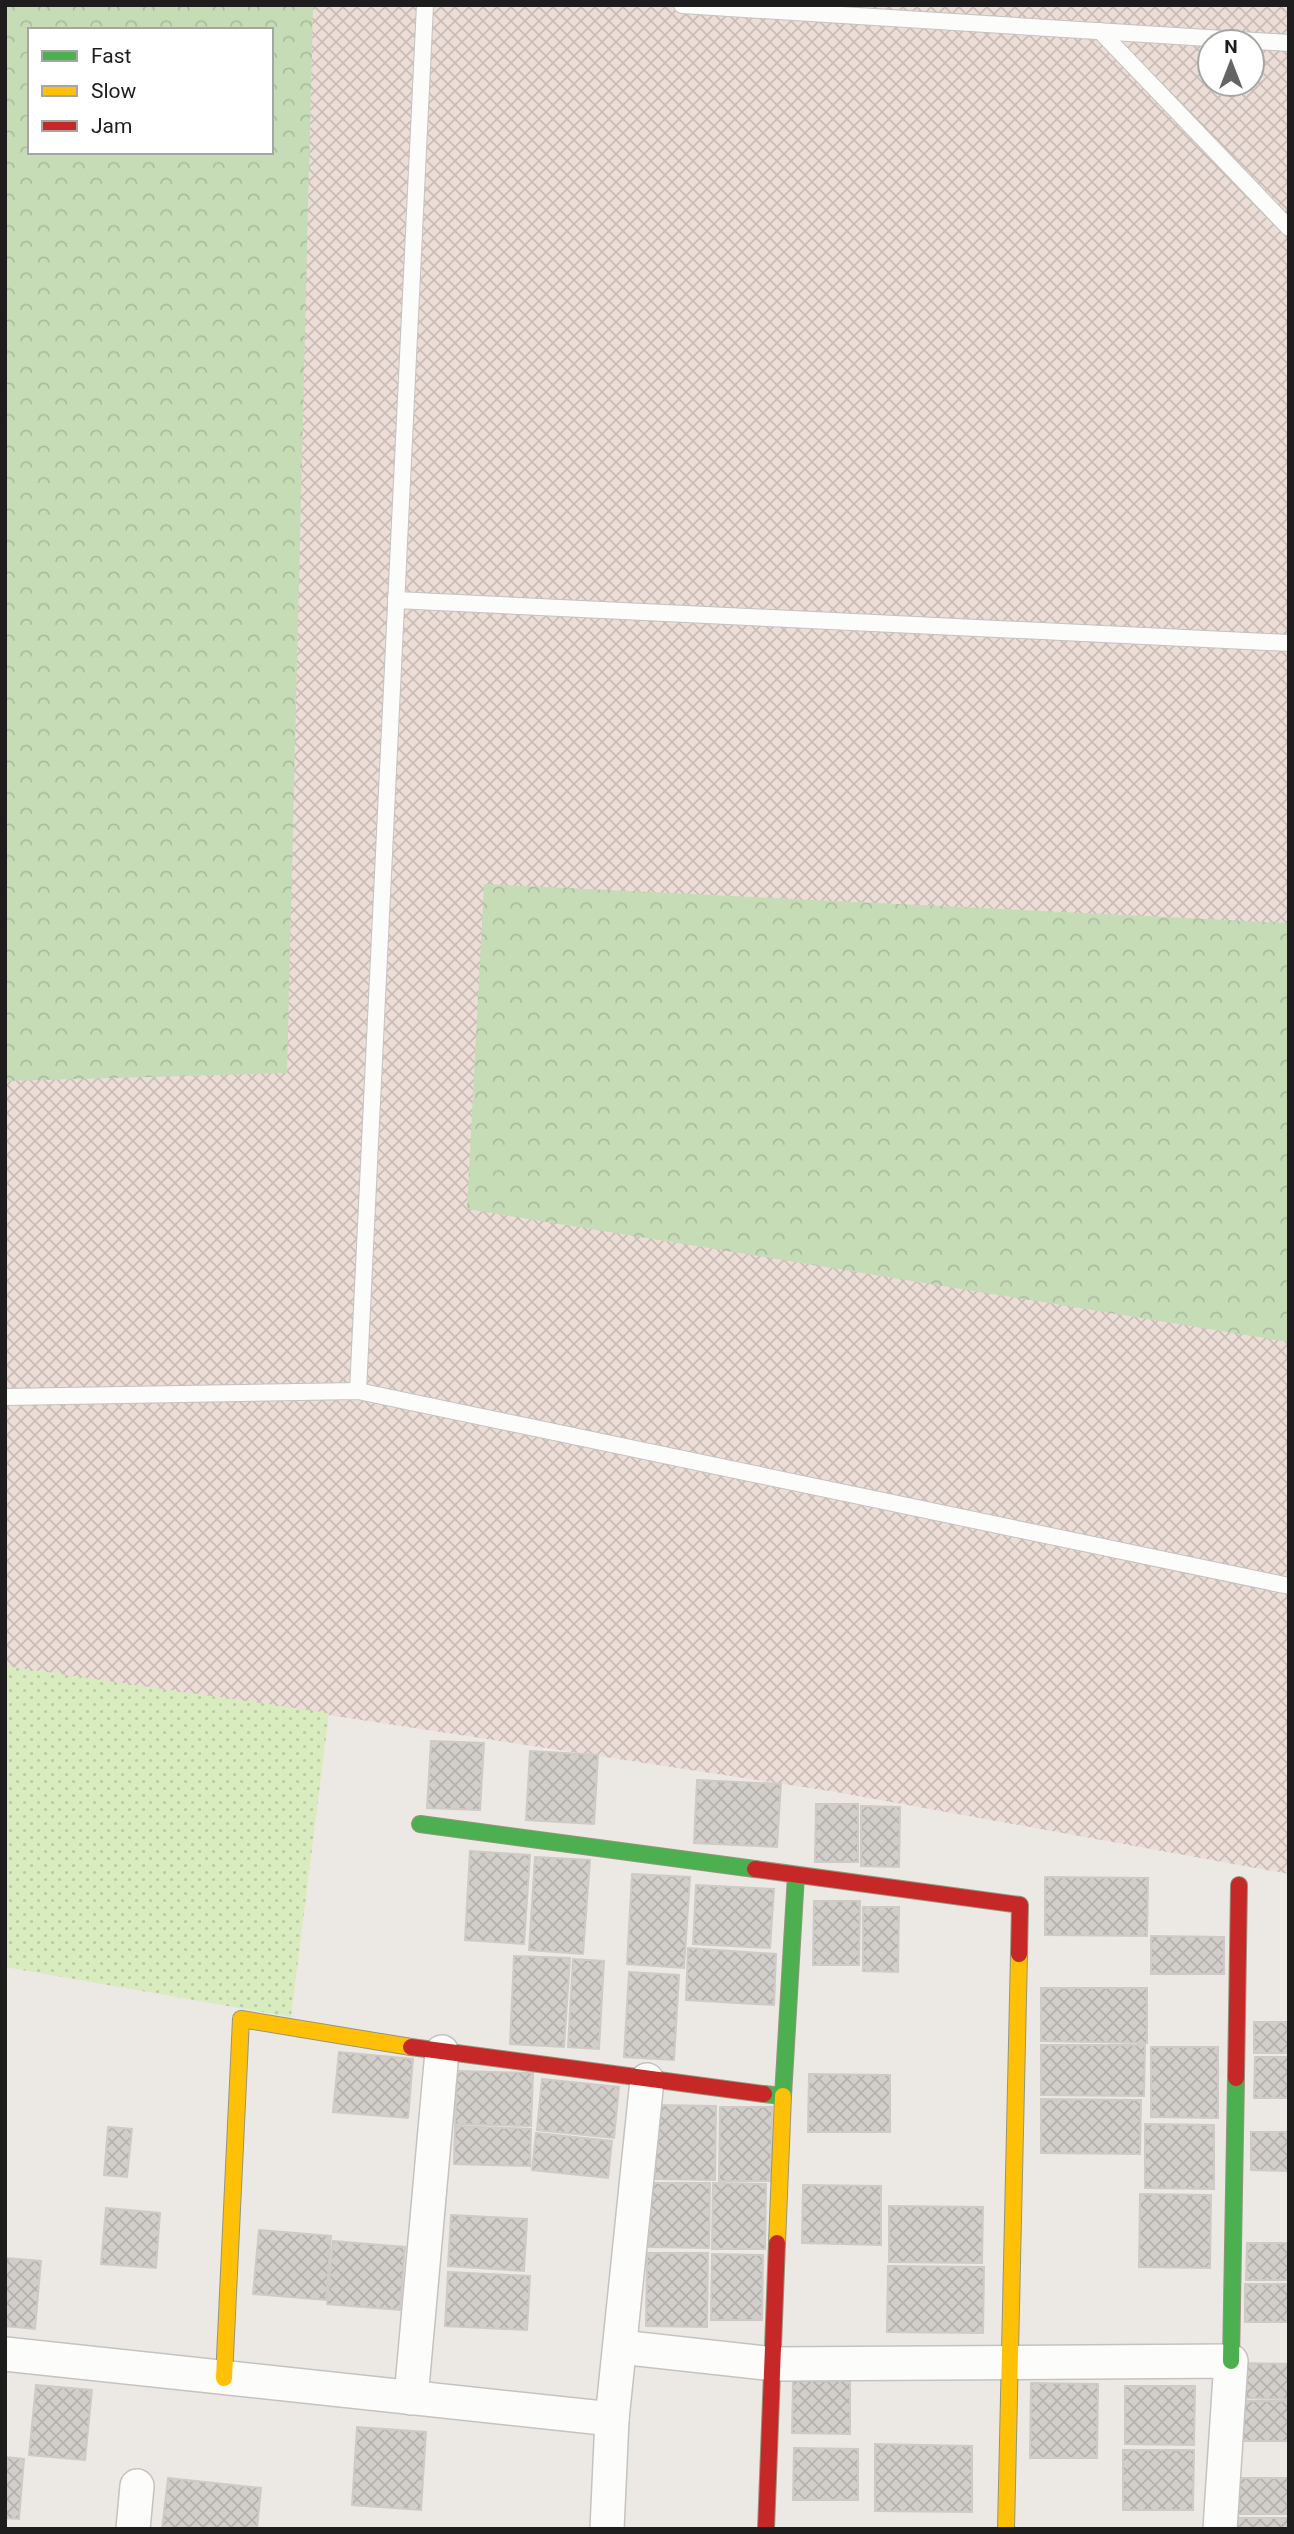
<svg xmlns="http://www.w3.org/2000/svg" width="1294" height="2534" font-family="Roboto,sans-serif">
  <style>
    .military { fill: url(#military-cross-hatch); fill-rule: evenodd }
    .grass { fill: url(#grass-dots) }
    .forest { fill: url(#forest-crowns); fill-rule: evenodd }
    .building { fill: url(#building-cross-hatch); stroke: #cfcac5; stroke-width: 2 }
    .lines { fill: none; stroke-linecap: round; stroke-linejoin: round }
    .lane-casing { stroke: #c4c3c1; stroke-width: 18 }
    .street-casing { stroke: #c4c3c1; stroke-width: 36 }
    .fast-casing { stroke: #95957c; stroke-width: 18 }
    .slow-casing { stroke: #95957c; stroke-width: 18 }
    .jam-casing { stroke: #95957c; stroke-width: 18 }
    .lane { stroke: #fcfcfb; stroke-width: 16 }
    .street { stroke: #fcfcfb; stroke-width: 33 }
    .fast { stroke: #4caf50; stroke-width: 16 }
    .slow { stroke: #ffc107; stroke-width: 16 }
    .jam { stroke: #c62828; stroke-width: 16 }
  </style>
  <defs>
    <pattern id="military-cross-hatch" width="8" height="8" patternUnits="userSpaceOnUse" patternTransform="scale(1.75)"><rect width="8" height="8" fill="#ecddd7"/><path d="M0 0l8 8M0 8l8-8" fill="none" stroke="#cabdb8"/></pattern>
    <pattern id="grass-dots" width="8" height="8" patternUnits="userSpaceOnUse" patternTransform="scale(1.75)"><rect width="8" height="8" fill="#d9ecc0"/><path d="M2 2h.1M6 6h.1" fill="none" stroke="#bacaa5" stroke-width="1.8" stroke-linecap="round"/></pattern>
    <pattern id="forest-crowns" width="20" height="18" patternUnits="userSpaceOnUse" patternTransform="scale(1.75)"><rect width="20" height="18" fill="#c6dcb7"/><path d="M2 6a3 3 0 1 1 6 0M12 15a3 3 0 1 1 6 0" fill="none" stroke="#aabc9d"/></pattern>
    <pattern id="building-cross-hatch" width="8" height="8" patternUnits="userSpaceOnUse" patternTransform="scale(1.75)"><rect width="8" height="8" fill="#d2cfcb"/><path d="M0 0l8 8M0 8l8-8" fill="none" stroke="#b4b1ae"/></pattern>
  </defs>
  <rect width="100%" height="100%" fill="#ece9e4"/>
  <path class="military" d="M5 5H1289V1874L836 1792 5 1666ZM30 30H271V152H30ZM1210 42H1252V84H1210Z"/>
  <polygon class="grass" points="5,1666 329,1713 291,2017 5,1967"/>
  <g class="forest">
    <path d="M5 5H313L287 1073 5 1081ZM30 30H271V152H30Z"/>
    <polygon points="484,884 1289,923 1289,1342 467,1209"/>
  </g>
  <g class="building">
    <polygon points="431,1741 484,1743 480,1810 427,1808"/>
    <polygon points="530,1751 598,1755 594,1824 526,1820"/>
    <polygon points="697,1780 781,1784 777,1847 694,1843"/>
    <polygon points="816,1804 858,1804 858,1862 815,1862"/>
    <polygon points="861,1806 900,1807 899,1867 861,1866"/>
    <polygon points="470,1851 530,1855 524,1944 465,1940"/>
    <polygon points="535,1857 590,1860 583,1954 529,1950"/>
    <polygon points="632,1874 690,1877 684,1968 627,1964"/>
    <polygon points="1045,1877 1148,1878 1147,1936 1045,1935"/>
    <polygon points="696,1885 774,1889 770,1948 693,1944"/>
    <polygon points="814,1901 860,1901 859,1965 813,1965"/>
    <polygon points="863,1907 899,1907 898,1972 863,1971"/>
    <polygon points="1151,1936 1224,1937 1224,1974 1151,1974"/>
    <polygon points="688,1948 776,1954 774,2005 686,2000"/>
    <polygon points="514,1956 570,1958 564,2047 510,2044"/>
    <polygon points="573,1959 604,1961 599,2049 568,2047"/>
    <polygon points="629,1972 679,1975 674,2060 624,2057"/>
    <polygon points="1041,1988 1147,1988 1147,2043 1041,2041"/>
    <rect x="1254" y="2022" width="35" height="31"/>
    <polygon points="1041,2045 1145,2045 1144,2096 1041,2095"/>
    <polygon points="1151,2047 1218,2047 1218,2118 1151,2117"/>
    <polygon points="339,2052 413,2059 408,2118 333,2112"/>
    <polygon points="1255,2057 1289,2057 1289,2098 1254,2098"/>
    <polygon points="457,2071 533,2073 531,2126 455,2124"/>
    <polygon points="809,2074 890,2075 890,2132 808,2132"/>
    <polygon points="542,2079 619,2087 614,2138 537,2130"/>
    <polygon points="1041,2099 1141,2100 1140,2154 1041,2153"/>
    <polygon points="655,2105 716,2106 715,2180 655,2179"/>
    <polygon points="720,2107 772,2107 771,2181 719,2181"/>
    <polygon points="1145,2124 1214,2125 1214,2189 1145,2188"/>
    <polygon points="455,2126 531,2129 530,2166 454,2164"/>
    <polygon points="108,2127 132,2129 127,2177 104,2175"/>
    <polygon points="1251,2132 1289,2132 1289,2171 1251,2170"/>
    <polygon points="536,2133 612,2141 608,2178 532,2170"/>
    <polygon points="650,2183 710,2183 709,2248 649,2247"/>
    <polygon points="713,2183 766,2184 765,2249 712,2249"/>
    <polygon points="803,2185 881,2186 881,2245 802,2243"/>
    <polygon points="1140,2194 1211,2195 1210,2268 1139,2267"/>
    <polygon points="889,2206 983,2207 982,2263 889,2262"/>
    <polygon points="106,2208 160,2213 156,2268 101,2264"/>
    <polygon points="451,2215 527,2219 524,2271 448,2266"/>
    <polygon points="259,2230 331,2236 326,2300 253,2294"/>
    <polygon points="333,2241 405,2247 400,2310 327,2304"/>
    <polygon points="1247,2243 1289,2243 1289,2280 1246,2280"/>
    <polygon points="647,2253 708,2253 707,2327 646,2326"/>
    <polygon points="712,2254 763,2255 762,2320 711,2320"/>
    <polygon points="5,2258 41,2261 35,2329 5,2326"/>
    <polygon points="888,2266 984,2267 983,2333 887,2332"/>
    <polygon points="448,2272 530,2276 527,2330 445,2326"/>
    <rect x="1245" y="2284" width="44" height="38"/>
    <polygon points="1240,2363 1289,2364 1289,2399 1240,2398"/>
    <polygon points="793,2381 850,2381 850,2434 792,2433"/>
    <polygon points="1031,2383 1098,2384 1097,2458 1030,2458"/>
    <polygon points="36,2385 92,2390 85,2460 29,2455"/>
    <polygon points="1125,2386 1195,2386 1194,2445 1125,2444"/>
    <rect x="1239" y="2401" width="50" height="40"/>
    <polygon points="357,2427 426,2432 421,2510 352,2505"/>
    <polygon points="875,2444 972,2446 972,2512 875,2511"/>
    <polygon points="794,2448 858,2449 858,2500 793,2500"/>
    <polygon points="1123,2450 1194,2450 1193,2510 1123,2510"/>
    <polygon points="5,2457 24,2459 19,2519 5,2518"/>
    <polygon points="168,2478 261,2488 257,2529 162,2529"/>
    <rect x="1235" y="2478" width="54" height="36"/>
    <rect x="1231" y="2518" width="58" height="11"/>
  </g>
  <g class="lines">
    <g class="lane-casing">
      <g id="lane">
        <polyline points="682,5 1289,43"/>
        <polyline points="1100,31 1289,228"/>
        <polyline points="396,600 1289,643"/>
        <polyline points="358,1391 425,5"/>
        <polyline points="5,1397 358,1391 1289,1586"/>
      </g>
    </g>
    <g class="street-casing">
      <g id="street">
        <polyline points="620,2347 774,2364 1231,2361 1220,2529"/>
        <polyline points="5,2354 612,2419 647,2080"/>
        <polyline points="411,2398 442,2052"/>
        <polyline points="133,2529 137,2486"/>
        <polyline points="607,2529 612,2419"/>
      </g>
    </g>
    <g class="fast-casing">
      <g id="fast">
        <polyline points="420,1824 755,1869"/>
        <polyline points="764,2094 783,2096 796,1875"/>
        <polyline points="1231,2361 1236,2078"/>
      </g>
    </g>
    <g class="slow-casing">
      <g id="slow">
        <polyline points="777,2243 783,2096"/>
        <polyline points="224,2378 241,2019 411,2047"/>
        <polyline points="1006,2529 1019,1954"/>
      </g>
    </g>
    <g class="jam-casing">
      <g id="jam">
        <polyline points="755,1869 1020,1905 1019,1954"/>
        <polyline points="411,2047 764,2094"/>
        <polyline points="1236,2078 1239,1885"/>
        <polyline points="766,2529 777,2243"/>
      </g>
    </g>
    <use href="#lane" class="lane"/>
    <use href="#street" class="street"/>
    <use href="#fast" class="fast"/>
    <use href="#slow" class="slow"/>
    <use href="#jam" class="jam"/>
  </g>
  <rect width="1294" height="2534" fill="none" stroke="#1d1d1d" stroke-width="14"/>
  <rect x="28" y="28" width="245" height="126" fill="#ffffff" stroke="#a5a5a5" stroke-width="2"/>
  <rect x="42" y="51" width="35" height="10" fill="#4caf50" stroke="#a5a5a5" stroke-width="2"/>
  <text x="91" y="63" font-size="21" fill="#1d1d1d">Fast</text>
  <rect x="42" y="86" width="35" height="10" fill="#ffc107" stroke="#a5a5a5" stroke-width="2"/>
  <text x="91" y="98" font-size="21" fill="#1d1d1d">Slow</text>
  <rect x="42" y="121" width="35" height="10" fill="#c62828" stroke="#a5a5a5" stroke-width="2"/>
  <text x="91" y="133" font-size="21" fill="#1d1d1d">Jam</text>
  <g transform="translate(1231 63)"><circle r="33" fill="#ffffff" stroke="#a5a5a5" stroke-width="2"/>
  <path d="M0-5L12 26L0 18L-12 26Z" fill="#656463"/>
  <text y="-10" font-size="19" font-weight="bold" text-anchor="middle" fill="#1d1d1d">N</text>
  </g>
</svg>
